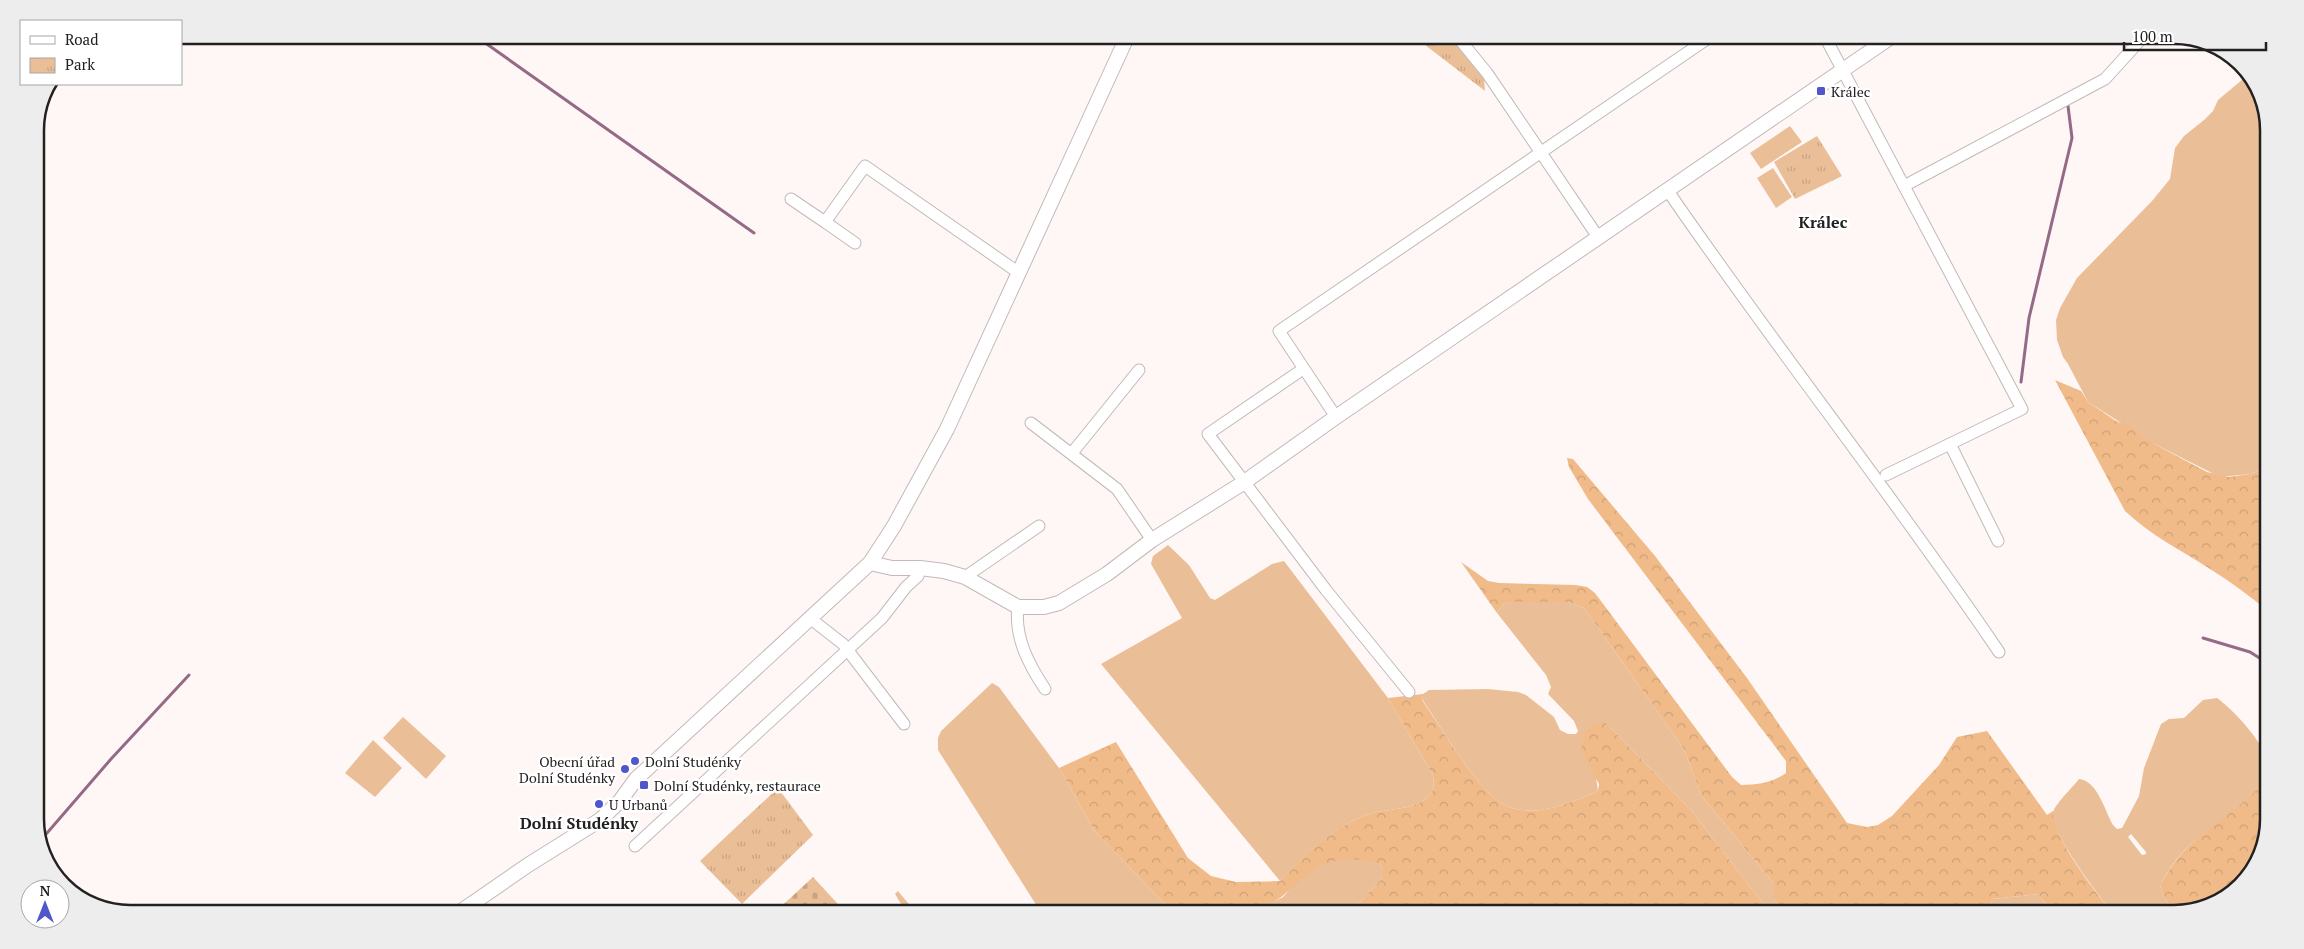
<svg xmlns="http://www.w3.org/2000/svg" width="2304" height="949" font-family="'PT Serif',serif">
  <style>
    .green { fill: #eabf98; fill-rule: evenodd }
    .forest { fill: url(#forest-crowns) }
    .cemetery { fill: url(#cemetery-stones) }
    .park { fill: url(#park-tufts) }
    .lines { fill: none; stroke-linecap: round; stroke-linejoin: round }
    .stream { stroke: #956a86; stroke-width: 3 }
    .minor-casing { stroke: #c2b9b8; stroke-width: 13 }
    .tertiary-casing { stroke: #c2b9b8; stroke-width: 16 }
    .minor { stroke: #fff; stroke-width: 11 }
    .tertiary { stroke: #fff; stroke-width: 14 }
    .poi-dot { fill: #5056cc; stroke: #fff; stroke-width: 2 }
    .labels { text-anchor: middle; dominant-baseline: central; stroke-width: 5; stroke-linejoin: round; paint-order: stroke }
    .poi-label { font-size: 14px; fill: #232020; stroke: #fff; text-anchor: start }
    .quarter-label { font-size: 16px; font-weight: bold; fill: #232020; stroke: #fff }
    .rim { fill: none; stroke: #232020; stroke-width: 2.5 }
  </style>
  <defs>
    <pattern id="forest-crowns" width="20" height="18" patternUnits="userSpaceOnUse" patternTransform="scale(1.25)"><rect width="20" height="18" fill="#f0bb89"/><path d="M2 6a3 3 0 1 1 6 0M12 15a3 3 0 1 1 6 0" fill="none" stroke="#cea076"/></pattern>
    <pattern id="cemetery-stones" width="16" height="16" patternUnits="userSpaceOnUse" patternTransform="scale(1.25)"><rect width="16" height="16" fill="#eabf98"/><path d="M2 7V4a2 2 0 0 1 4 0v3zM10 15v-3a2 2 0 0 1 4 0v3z" fill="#c8a483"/></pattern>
    <pattern id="park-tufts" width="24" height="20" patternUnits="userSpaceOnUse" patternTransform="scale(1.25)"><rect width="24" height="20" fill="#eabf98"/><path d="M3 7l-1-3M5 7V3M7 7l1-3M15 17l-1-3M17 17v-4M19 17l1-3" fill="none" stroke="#c8a483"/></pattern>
  </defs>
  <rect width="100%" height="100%" fill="#fff7f6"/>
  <g class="green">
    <polygon points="2249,74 2253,77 2269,124 2269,467 2250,474 2220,477 2156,445 2088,402 2068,364 2063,357 2057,340 2056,320 2060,308 2077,278 2152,201 2170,179 2175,148 2184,136 2204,120 2213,111 2218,100"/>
    <polygon points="1790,126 1802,142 1761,169 1750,153"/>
    <polygon points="1773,168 1792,197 1776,208 1757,178"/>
    <path d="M1168 545 1189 565 1210 598 1215 600 1272 564 1284 561 1388 698 1433 775C1434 783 1435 791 1428 797 1413 811 1388 808 1369 814 1333 826 1307 855 1280 881L1101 664 1182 618 1151 564 1153 556Z"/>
    <path d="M1505 602H1568L1584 608 1684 749 1701 795 1774 884V899L1785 914H1771L1691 810 1606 723 1596 777 1598 791C1578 800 1544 814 1522 810 1513 809 1504 806 1497 800 1472 781 1441 727 1422 699L1423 694 1429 690 1488 689 1518 692 1526 695 1554 717 1560 730 1568 734H1576L1578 731 1574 721 1548 694 1551 687 1546 675 1497 613Z"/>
    <polygon points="992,683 999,687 1059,768 1094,830 1174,914 1042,914 938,750 938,738 941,731"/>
    <path d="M2217 698C2233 709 2276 754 2268 774 2260 795 2208 829 2190 845 2177 857 2168 870 2160 885L2163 895 2175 914H2113C2101 898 2048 830 2053 813 2054 805 2073 787 2079 779 2097 780 2105 811 2113 825L2117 829 2122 828 2139 796 2144 768 2161 724 2169 719 2184 718 2203 700ZM2131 834 2146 852V854L2142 855 2128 837Z"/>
    <polygon points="403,717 446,756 426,779 383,738"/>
    <polygon points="373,740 402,768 375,797 345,773"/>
    <polygon points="1344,859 1364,859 1381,865 1383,870 1383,877 1349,914 1251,914 1283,897 1299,880 1316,868 1327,862"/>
    <polygon points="898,891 917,914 907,914 895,894"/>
    <polygon points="2038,894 2053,914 1991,914 1992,899"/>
  </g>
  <g class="forest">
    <path d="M2055 380 2081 391 2088 402 2116 421 2129 426 2156 445 2207 472 2229 477 2250 474 2269 467V612C2251 597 2231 582 2210 569 2181 550 2150 535 2125 511Z"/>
    <path d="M1567 458 1573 459 1655 556 1747 678 1847 823 1867 827 1878 825 1892 816 1939 765 1957 737 1987 731 2047 815 2053 811C2052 837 2096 892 2113 914H2053L2038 894 1992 899 1991 914H1785L1774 899V884L1701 795 1684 749 1584 608 1568 602H1505L1497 613 1461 562 1488 581 1499 583 1576 585 1587 587 1595 593 1732 777 1741 785C1758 785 1772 783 1786 773V761L1588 499 1569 467Z"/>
    <path d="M1423 694 1422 700C1441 727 1472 781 1497 800 1504 806 1513 809 1522 810 1544 814 1578 800 1598 791L1599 784 1581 750 1585 731 1595 723H1606L1691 810 1771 914H1349L1383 877V870L1381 865C1313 842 1304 893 1252 914 1243 917 1187 914 1174 914L1094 830 1059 768 1116 742 1188 858 1211 876 1236 882 1280 881C1306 855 1333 826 1369 814 1388 808 1413 811 1428 797 1435 791 1434 783 1433 775L1388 698Z"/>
    <path d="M2269 771V819L2262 855 2227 898 2175 914 2163 895 2160 885C2168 871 2176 859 2188 847 2207 827 2261 796 2269 771Z"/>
  </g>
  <polygon class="cemetery" points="813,877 847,914 773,914"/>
  <g class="park">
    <polygon points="1412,35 1449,35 1484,77 1485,91"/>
    <polygon points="1817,136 1842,176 1795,199 1774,162"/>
    <polygon points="778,788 813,835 742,904 700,861"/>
  </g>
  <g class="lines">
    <g class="stream">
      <polyline points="474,35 754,233"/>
      <polyline points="2021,382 2029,318 2072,138 2068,106"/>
      <polyline points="2203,638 2250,652 2269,664"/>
      <polyline points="41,840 111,759 189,675"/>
    </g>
    <g class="minor-casing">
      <g id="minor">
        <polyline points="1456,35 1487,73 1598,237"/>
        <polyline points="1824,35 2022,409 1886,475"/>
        <polyline points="1904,186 2105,79 2145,35"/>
        <path d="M1668 191C1775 347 1893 495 1999 652"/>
        <polyline points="791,199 825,222 865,166 1019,273"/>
        <polyline points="825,222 855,243"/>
        <polyline points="1303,369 1208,434 1326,590 1409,692"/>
        <polyline points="1336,417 1279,331 1713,35"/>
        <polyline points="1031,423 1117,489 1152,540"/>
        <polyline points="1950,444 1998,541"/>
        <polyline points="1072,453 1139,370"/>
        <polyline points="965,577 1039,526"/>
        <path d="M1018 607C1014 637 1029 665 1045 689"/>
        <polyline points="811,619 843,644 904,724"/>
        <polyline points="635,846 882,618 906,587 918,576 920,568"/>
      </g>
    </g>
    <g class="tertiary-casing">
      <g id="tertiary">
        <polyline points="870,563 892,568 920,568 944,571 965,577 1018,607 1044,607 1059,603 1107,574 1152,540 1243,483 1336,417 1894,35"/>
        <polyline points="457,914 528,865 600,820 620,801 636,779 870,563 894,526 947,429 1128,35"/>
      </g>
    </g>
    <use href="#minor" class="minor"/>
    <use href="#tertiary" class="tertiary"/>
  </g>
  <g class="poi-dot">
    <rect x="1816" y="86" width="10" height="10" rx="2.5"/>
    <circle cx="635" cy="761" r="5"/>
    <circle cx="625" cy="769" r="5"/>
    <rect x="639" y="780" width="10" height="10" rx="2.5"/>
    <circle cx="599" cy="804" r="5"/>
  </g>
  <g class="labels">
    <g class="poi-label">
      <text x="1831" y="91">Králec</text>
      <text x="615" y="761" text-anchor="end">Obecní úřad<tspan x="615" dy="16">Dolní Studénky</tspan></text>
      <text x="645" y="761">Dolní Studénky</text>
      <text x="654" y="785">Dolní Studénky, restaurace</text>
      <text x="609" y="804">U Urbanů</text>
    </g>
    <g class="quarter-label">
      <text x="1823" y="222">Králec</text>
      <text x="579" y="823">Dolní Studénky</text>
    </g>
  </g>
  <path d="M0 0H2304V949H0ZM130 44H2174A86 86 0 0 1 2260 130V819A86 86 0 0 1 2174 905H130A86 86 0 0 1 44 819V130A86 86 0 0 1 130 44Z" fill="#ededed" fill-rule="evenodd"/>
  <path class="rim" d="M130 44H2174A86 86 0 0 1 2260 130V819A86 86 0 0 1 2174 905H130A86 86 0 0 1 44 819V130A86 86 0 0 1 130 44Z"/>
  <rect x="20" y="20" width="162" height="65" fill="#ffffff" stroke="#a7a6a6"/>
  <rect x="30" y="36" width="25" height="8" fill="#ffffff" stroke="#a7a6a6"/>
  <text x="65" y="45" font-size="15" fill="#232020">Road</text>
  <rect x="30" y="58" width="25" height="15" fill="url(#park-tufts)" stroke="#a7a6a6"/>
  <text x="65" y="70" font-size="15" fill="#232020">Park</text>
  <g transform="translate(45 904)"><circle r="24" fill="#ffffff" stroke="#a7a6a6"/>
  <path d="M0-4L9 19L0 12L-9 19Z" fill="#5056cc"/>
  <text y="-8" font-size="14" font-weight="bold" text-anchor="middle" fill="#232020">N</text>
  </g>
  <path d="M2124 42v8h142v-8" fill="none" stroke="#232020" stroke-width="2.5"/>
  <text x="2132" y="42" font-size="15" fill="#232020" stroke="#ffffff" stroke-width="4" paint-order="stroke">100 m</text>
</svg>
